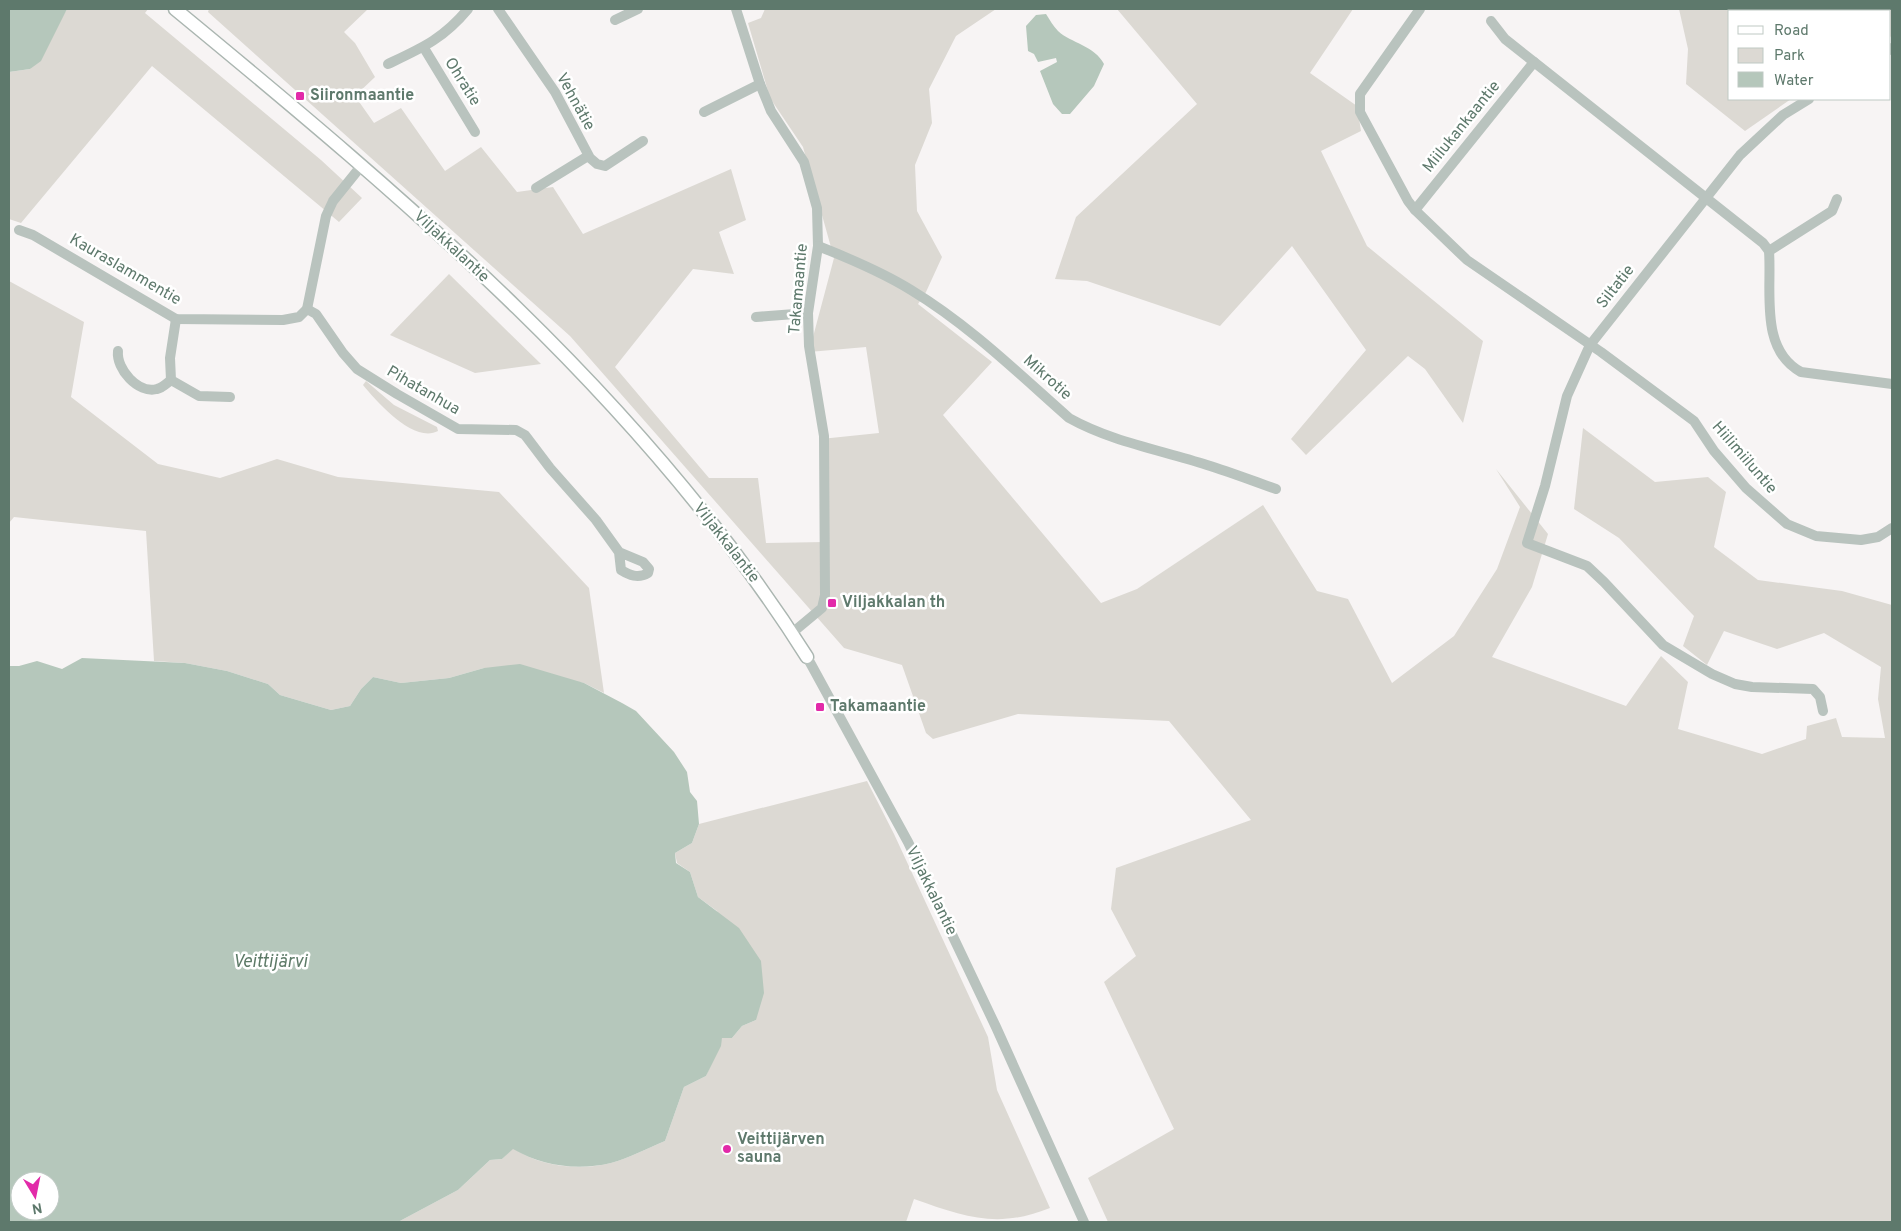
<svg xmlns="http://www.w3.org/2000/svg" width="1901" height="1231" font-family="Overpass,sans-serif">
  <style>
    .green { fill: #dcd9d3 }
    .water { fill: #b5c7bb; fill-rule: evenodd }
    .lines { fill: none; stroke-linecap: round; stroke-linejoin: round }
    .major-casing { stroke: #abb6b1; stroke-width: 15 }
    .minor { stroke: #b9c3be; stroke-width: 10 }
    .major { stroke: #fff; stroke-width: 12 }
    .poi-dot { fill: #e22aa9; stroke: #fff; stroke-width: 2 }
    .labels { text-anchor: middle; dominant-baseline: central; stroke-width: 5; stroke-linejoin: round; paint-order: stroke }
    .street-label { font-size: 16px; fill: #5e796c; stroke: #fff }
    .poi-label { font-size: 16px; font-weight: bold; fill: #5e796c; stroke: #fff; text-anchor: start }
    .water-label { font-size: 18px; font-style: italic; fill: #5d7a67; stroke: #fff }
  </style>
  <rect width="100%" height="100%" fill="#f7f4f4"/>
  <g class="green">
    <polygon points="67,9 148,9 145,13 321,160 362,198 339,222 152,66 21,223 9,219 9,72 30,69"/>
    <polygon points="209,9 368,9 344,32 355,43 375,77 355,96 374,123 401,108 445,171 481,147 517,192 553,187 583,234 731,169 746,220 719,232 734,274 693,269 615,367 709,478 758,478 766,543 825,542 821,439 879,433 866,347 809,352 834,258 803,147 770,98 748,23 761,18 765,9 996,9 956,36 929,89 932,123 915,165 917,211 942,257 926,292 918,304 992,362 943,415 1101,603 1137,589 1263,505 1317,591 1348,599 1392,683 1454,636 1497,569 1520,507 1496,469 1548,534 1532,587 1492,657 1626,706 1661,656 1688,682 1678,729 1762,754 1806,739 1807,726 1836,718 1842,737 1885,738 1878,699 1881,667 1824,633 1777,649 1724,631 1707,665 1683,646 1694,616 1619,538 1574,509 1583,428 1655,482 1708,477 1726,492 1714,547 1758,580 1842,591 1892,605 1892,1222 1108,1222 1088,1178 1174,1129 1104,982 1136,956 1111,909 1116,868 1251,820 1169,721 1018,714 933,739 926,733 902,665 844,648 570,336 208,12"/>
    <polygon points="1117,9 1353,9 1310,73 1357,106 1361,131 1321,151 1367,246 1483,341 1463,423 1425,369 1408,356 1306,455 1291,439 1366,350 1292,246 1220,326 1087,281 1055,279 1076,217 1197,104"/>
    <polygon points="1679,9 1892,9 1892,39 1890,36 1890,11 1730,11 1730,99 1791,99 1745,131 1686,84 1688,49"/>
    <polygon points="449,274 541,364 475,373 390,335"/>
    <polygon points="9,281 84,322 71,397 158,464 220,478 277,459 338,477 499,492 589,588 604,693 584,683 484,668 449,678 401,683 373,677 361,689 350,706 331,710 280,695 268,684 227,671 185,663 154,661 146,531 14,517 9,523"/>
    <path d="M366 381 394 405 437 427 438 431C414 444 377 402 363 385Z"/>
    <path d="M867 781 894 834 988 1037 997 1090 1050 1208C998 1229 965 1217 914 1199L906 1222H398L458 1190 490 1160 502 1159 513 1148C541 1167 578 1171 611 1163 629 1158 648 1148 665 1141L684 1087 706 1076 722 1038H732L742 1026 756 1020 717 911 698 897 690 872 677 863 675 853 692 843 699 824Z"/>
  </g>
  <g class="water">
    <polygon points="9,9 67,9 41,61 30,69 9,72"/>
    <path d="M1046 14C1050 20 1053 26 1058 31 1071 43 1095 46 1104 64L1094 86 1070 114H1062L1053 104 1040 71 1057 62 1056 58 1038 62 1034 54 1028 51 1026 26 1036 15Z"/>
    <path d="M82 658 185 663 227 671 268 684 280 695 331 710 350 706 361 689 373 677 401 683 449 678 484 668 520 664 584 683 622 703 636 711 674 752 687 772 690 792 697 801 699 824 692 843 675 853 676 863 690 872 698 897 739 928 761 961 764 993 756 1020 742 1026 732 1038H722L721 1046 706 1076 684 1087 665 1141C648 1148 629 1158 611 1163 577 1171 542 1166 513 1149L502 1159 490 1160 458 1190 398 1222H9V666H19L37 661 62 669ZM20 1181H50V1211H20Z"/>
  </g>
  <g class="lines">
    <g class="major-casing">
      <path id="major" d="M175 9C407 200 645 400 807 657"/>
    </g>
    <g class="minor">
      <polyline points="498,9 555,92 590,158 597,164 605,166 643,141"/>
      <polyline points="736,9 760,84 771,111 804,162 817,208 818,246 808,313 809,346 824,436 825,595 822,608 792,633"/>
      <polyline points="615,20 638,9"/>
      <polyline points="1491,21 1505,39 1534,62"/>
      <polyline points="424,48 475,132"/>
      <polyline points="1890,50 1892,48"/>
      <path d="M388 64C422 48 443 39 468 9"/>
      <polyline points="1809,99 1783,115 1740,155 1590,345 1567,396 1545,486 1527,543 1587,566 1604,582 1663,645 1712,674 1735,684 1752,687 1813,689 1820,697 1823,711"/>
      <polyline points="704,112 760,84"/>
      <polyline points="536,188 588,156"/>
      <polyline points="1415,210 1408,201 1360,112 1360,94 1420,9"/>
      <polyline points="19,230 33,235 176,319 283,320 299,317 307,309 326,216 333,201 362,165"/>
      <path d="M818 246C851 259 882 272 911 290 969 325 1018 373 1069 418 1112 442 1161 450 1207 465 1230 472 1253 481 1276 489"/>
      <polyline points="1769,251 1832,211 1837,199"/>
      <path d="M307 309 316 314 343 353 357 369 397 394 458 429 516 430 525 435 550 468 596 520 619 552 643 562 649 569 648 573C638 579 629 575 621 570L619 552"/>
      <polyline points="756,317 808,313"/>
      <polyline points="176,319 170,358 171,380 199,396 230,397"/>
      <path d="M118 351C116 369 138 394 157 389 162 388 167 383 171 380"/>
      <path d="M1892 384 1801 372C1759 349 1772 291 1769 251L1763 243 1534 62 1415 210 1467 260 1601 352 1694 421 1714 451 1746 488 1787 524 1816 536 1861 540 1878 537 1892 528"/>
      <polyline points="807,657 908,842 996,1027 1084,1222"/>
    </g>
    <use href="#major" class="major"/>
  </g>
  <g class="poi-dot">
    <rect x="295" y="91" width="10" height="10" rx="2.5"/>
    <rect x="827" y="598" width="10" height="10" rx="2.5"/>
    <rect x="815" y="702" width="10" height="10" rx="2.5"/>
    <circle cx="727" cy="1149" r="5"/>
  </g>
  <g class="labels">
    <g class="street-label">
      <text transform="translate(462 82) rotate(58)">Ohratie</text>
      <text transform="translate(575 102) rotate(61)">Vehnätie</text>
      <text transform="translate(1462 127) rotate(-51)">Miilukankaantie</text>
      <text transform="translate(451 247) rotate(43)">Viljakkalantie</text>
      <text transform="translate(125 270) rotate(30)">Kauraslammentie</text>
      <text transform="translate(1616 287) rotate(-52)">Siltatie</text>
      <text transform="translate(799 289) rotate(-85)">Takamaantie</text>
      <text transform="translate(1047 378) rotate(42)">Mikrotie</text>
      <text transform="translate(423 391) rotate(30)">Pihatanhua</text>
      <text transform="translate(1744 458) rotate(49)">Hiilimiiluntie</text>
      <text transform="translate(726 543) rotate(52)">Viljakkalantie</text>
      <text transform="translate(931 891) rotate(64)">Viljakkalantie</text>
    </g>
    <g class="poi-label">
      <text x="310" y="96">Siironmaantie</text>
      <text x="842" y="603">Viljakkalan th</text>
      <text x="830" y="707">Takamaantie</text>
      <text x="737" y="1140">Veittijärven<tspan x="737" dy="18">sauna</tspan></text>
    </g>
    <g class="water-label">
      <text x="270" y="962">Veittijärvi</text>
    </g>
  </g>
  <rect width="1901" height="1231" fill="none" stroke="#5e796c" stroke-width="20"/>
  <rect x="1728" y="10" width="162" height="90" fill="#ffffff" stroke="#bfc9c4"/>
  <rect x="1738" y="26" width="25" height="8" fill="#ffffff" stroke="#bfc9c4"/>
  <text x="1774" y="35" font-size="15" fill="#5e796c">Road</text>
  <rect x="1738" y="48" width="25" height="15" fill="#dcd9d3" stroke="#bfc9c4"/>
  <text x="1774" y="60" font-size="15" fill="#5e796c">Park</text>
  <rect x="1738" y="72" width="25" height="15" fill="#b5c7bb" stroke="#bfc9c4"/>
  <text x="1774" y="85" font-size="15" fill="#5e796c">Water</text>
  <g transform="translate(35 1196) rotate(170)"><circle r="24" fill="#ffffff" stroke="#bfc9c4"/>
  <path d="M0-4L9 19L0 12L-9 19Z" fill="#e22aa9"/>
  <text y="-8" font-size="14" font-weight="bold" text-anchor="middle" fill="#5e796c">N</text>
  </g>
</svg>
